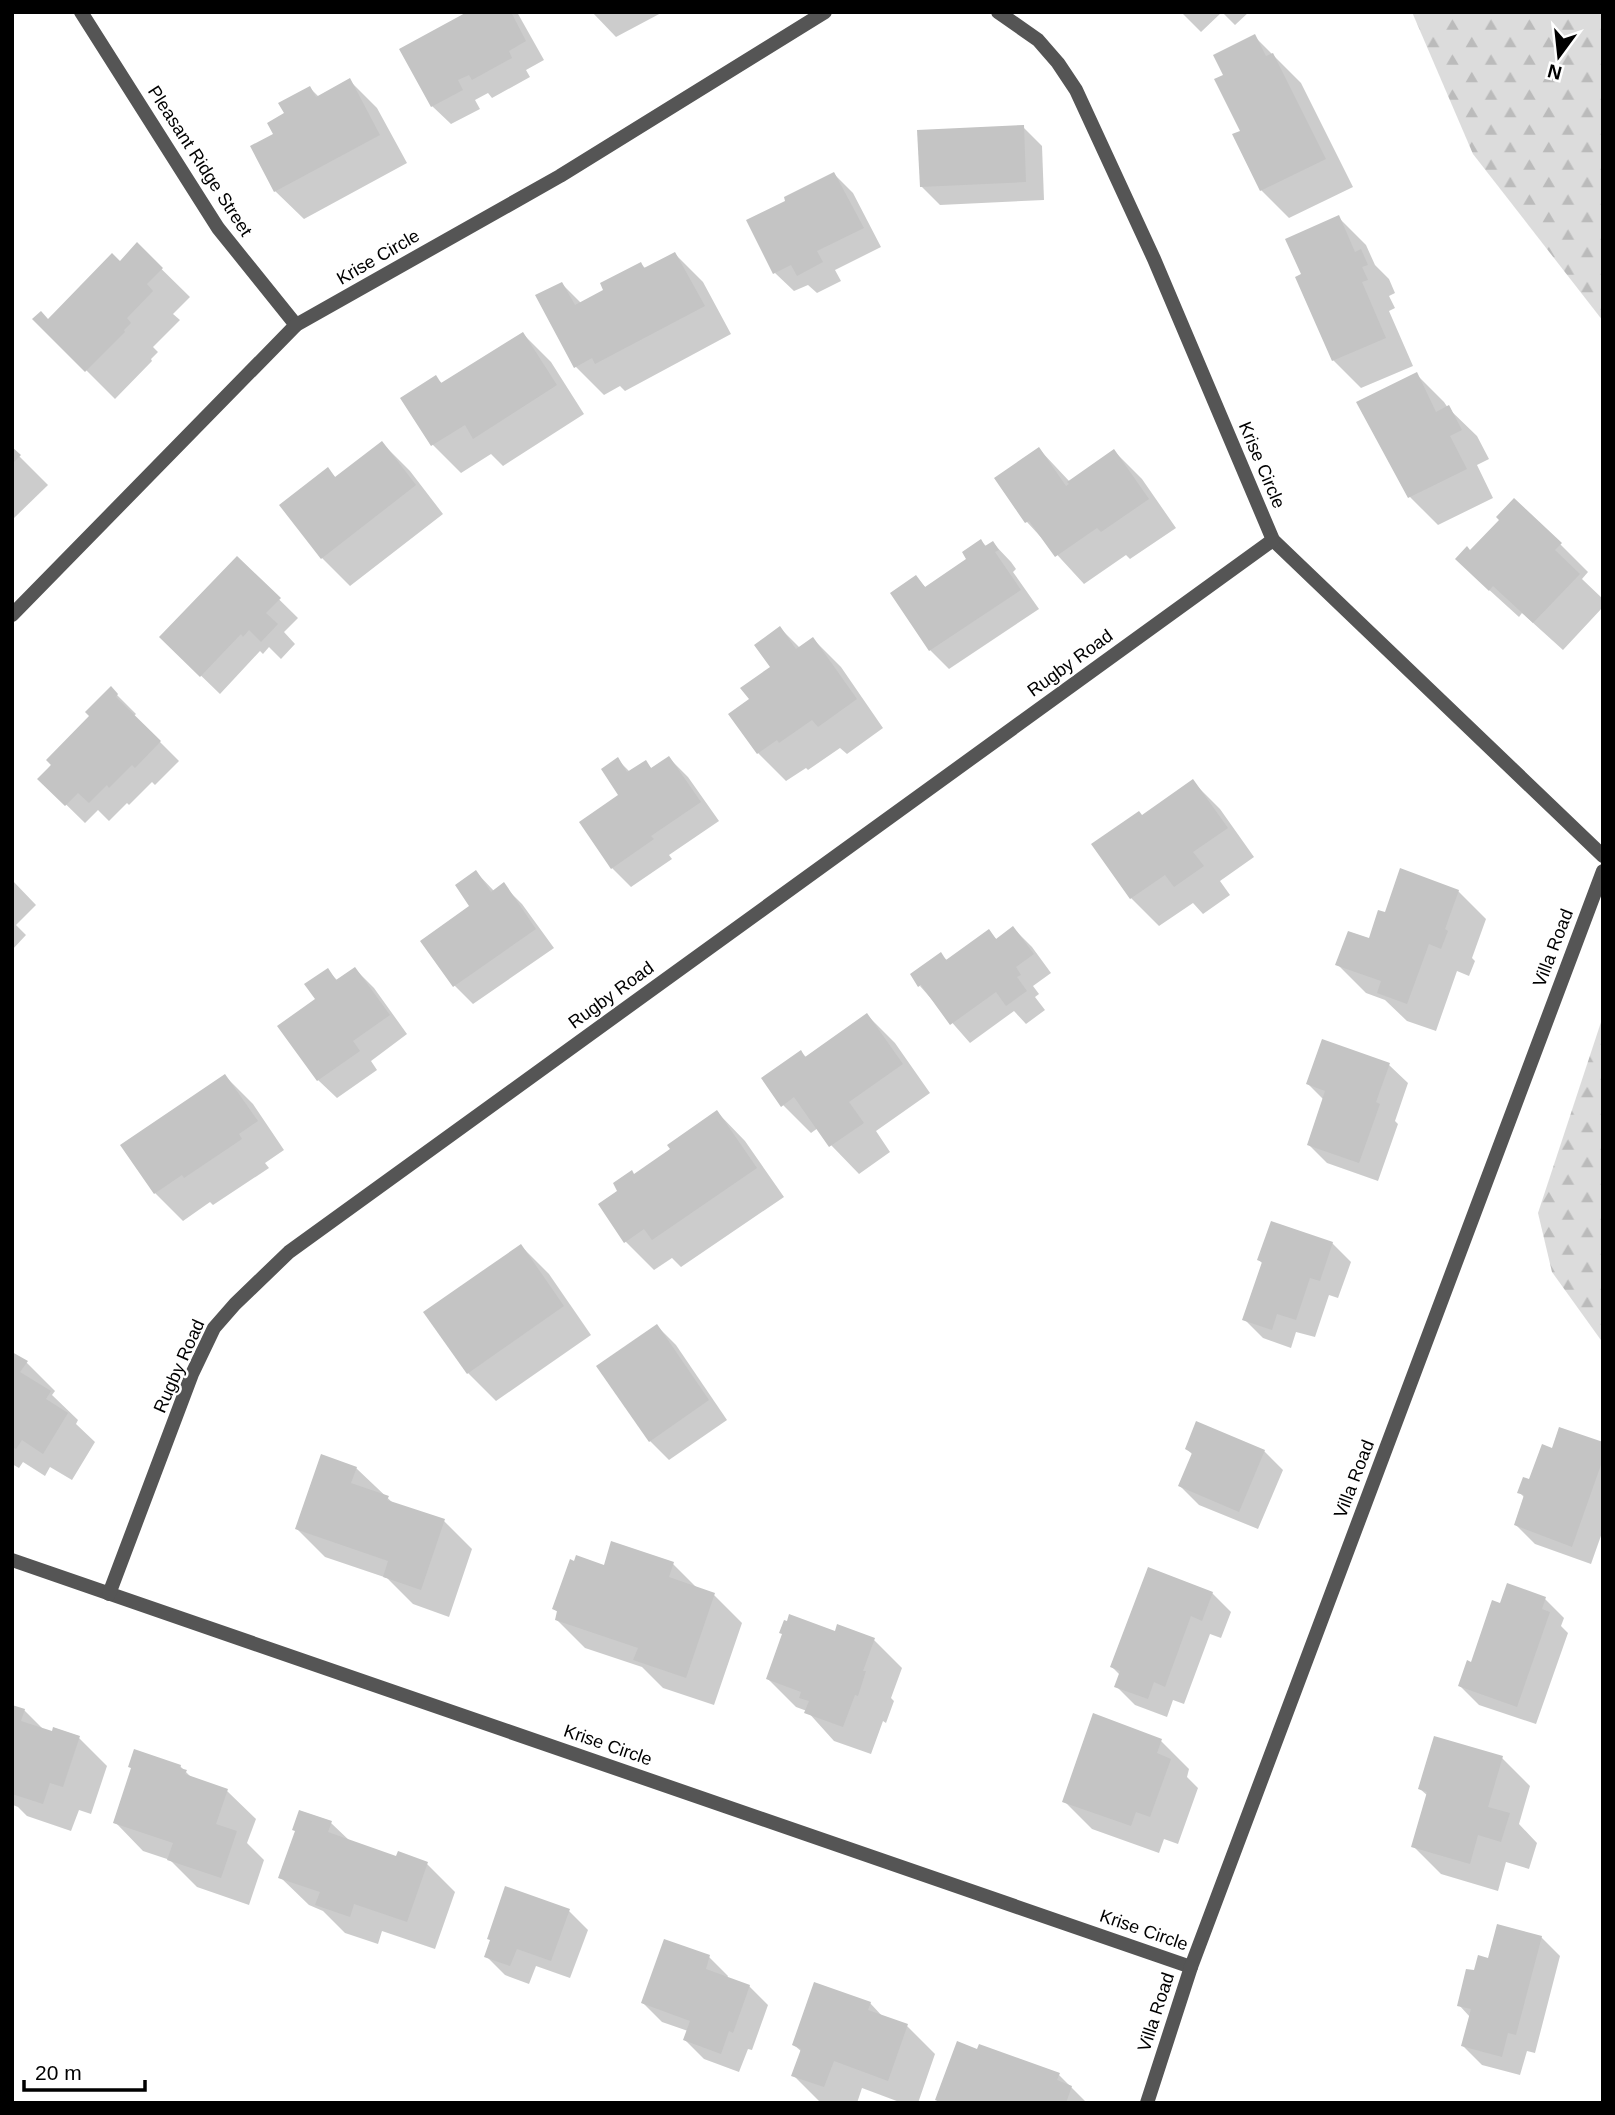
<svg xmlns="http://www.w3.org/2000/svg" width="1615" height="2115" font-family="Arial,sans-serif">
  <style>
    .forest { fill: url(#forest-firs) }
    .shadow { fill: #0003 }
    .building { fill: #c4c4c4 }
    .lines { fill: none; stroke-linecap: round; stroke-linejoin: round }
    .minor { stroke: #555; stroke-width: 14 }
    .labels { text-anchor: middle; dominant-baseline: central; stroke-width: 5; stroke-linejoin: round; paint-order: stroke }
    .street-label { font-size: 18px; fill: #000; stroke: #fff }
  </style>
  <defs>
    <pattern id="forest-firs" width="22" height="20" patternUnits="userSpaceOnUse" patternTransform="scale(1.75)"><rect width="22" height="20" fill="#dcdcdc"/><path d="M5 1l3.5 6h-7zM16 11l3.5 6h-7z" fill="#bbb"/></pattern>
  </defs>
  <rect width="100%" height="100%" fill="#fff"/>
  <g class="forest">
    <polygon points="1412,12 1603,12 1603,321 1473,154"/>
    <polygon points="1603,1016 1603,1343 1552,1272 1538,1213"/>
  </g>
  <g class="shadow">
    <polygon points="470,12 517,12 544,60 526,70 530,77 492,98 488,93 475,100 480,109 451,124 432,106"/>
    <polygon points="592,12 663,12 616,37"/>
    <polygon points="1181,12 1249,12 1235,25 1222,12 1201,32"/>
    <polygon points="1254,36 1301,83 1353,187 1289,218 1261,190 1225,75"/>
    <polygon points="349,80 377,108 407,163 304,219 275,191 275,135 286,114 310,88 319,97"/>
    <polygon points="1023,127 1042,146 1044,200 940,205 921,186"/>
    <polygon points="834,174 853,193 881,247 835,270 841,281 817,293 808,285 794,291 775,273"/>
    <polygon points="1338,217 1366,245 1375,265 1389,279 1395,293 1389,296 1395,308 1389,311 1413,366 1361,388 1333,360 1303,275"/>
    <polygon points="137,245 190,297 173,314 180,320 153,347 158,352 151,359 152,361 115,399 35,319 48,321 120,263"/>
    <polygon points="675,254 703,282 731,334 625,391 620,386 604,395 576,367 562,284 581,303 605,291 641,264 646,269"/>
    <polygon points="523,334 551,362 584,414 503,466 491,454 461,473 433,445 403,398 436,378 443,384"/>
    <polygon points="1416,374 1444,402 1448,408 1477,436 1489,459 1477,465 1493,498 1438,525 1410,497"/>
    <polygon points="382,443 410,471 443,514 350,586 322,558 328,470 336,478"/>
    <polygon points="12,449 48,485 12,520"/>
    <polygon points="1039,449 1070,482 1114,451 1142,479 1176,528 1130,559 1126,555 1084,584 1027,522 996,479"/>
    <polygon points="1501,520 1560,544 1588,572 1582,579 1603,599 1603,607 1563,650 1522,613 1519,617 1486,587 1471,553"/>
    <polygon points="981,541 987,547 993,543 1011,562 1016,569 1013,572 1039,609 949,669 930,650 892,593 916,577 926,588 969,560"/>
    <polygon points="237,558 298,618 284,632 295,644 281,659 269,647 263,654 260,651 220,694 161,637"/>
    <polygon points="780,628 800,648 813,639 841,667 883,728 847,754 840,748 808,770 806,768 786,781 758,753 751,699 772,668"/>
    <polygon points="111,689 136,714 134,716 179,761 155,785 152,782 129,805 127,803 109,821 98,810 85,823 40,779"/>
    <polygon points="669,758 688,777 719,821 669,855 672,859 631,887 612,868 620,795 617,759 630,772 645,762 652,769"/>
    <polygon points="1192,781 1220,809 1254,857 1220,881 1230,895 1203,914 1193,903 1159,926 1131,898 1093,845 1142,817"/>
    <polygon points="476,872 494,891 503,885 522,904 554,948 473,1004 454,985 472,907"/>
    <polygon points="12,880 36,905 16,925 26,935 12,950"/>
    <polygon points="1458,891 1486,919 1472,958 1475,961 1469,976 1457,971 1436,1031 1407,1021 1385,1000 1366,993 1337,964 1370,941 1386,914"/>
    <polygon points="1013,928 1032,947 1051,973 1033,986 1039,994 1035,997 1045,1010 1026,1024 1014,1011 970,1043 920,986 940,954 948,961 989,931 997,940"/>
    <polygon points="355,969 374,988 407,1034 371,1061 377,1070 337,1098 318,1080 318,999 327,970 338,981"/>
    <polygon points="867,1015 895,1043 930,1093 876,1131 890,1152 859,1174 831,1145 818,1128 811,1133 783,1105 801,1052 807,1058"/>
    <polygon points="1389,1065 1408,1083 1395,1121 1398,1124 1378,1181 1327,1163 1309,1145 1324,1100 1308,1084"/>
    <polygon points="225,1076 253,1104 284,1150 265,1163 269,1168 213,1205 210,1202 183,1221 155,1193"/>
    <polygon points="717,1112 745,1141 784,1197 681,1267 672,1258 654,1270 626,1242 600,1205"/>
    <polygon points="1332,1243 1351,1262 1338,1298 1329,1295 1315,1337 1296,1332 1291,1348 1263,1338 1244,1319 1263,1264 1259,1260"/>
    <polygon points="521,1246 549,1274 591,1335 496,1401 468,1373"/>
    <polygon points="657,1326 676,1345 727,1420 669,1460 650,1441"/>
    <polygon points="12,1354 27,1363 55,1391 52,1395 78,1420 76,1424 95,1442 72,1480 50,1467 45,1476 23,1462 19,1468 12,1464"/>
    <polygon points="1603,1444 1603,1530 1591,1564 1535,1544 1516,1525 1525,1498 1519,1492 1553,1450"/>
    <polygon points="1187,1449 1264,1451 1283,1470 1258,1529 1199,1505 1180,1486 1193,1455"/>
    <polygon points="356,1468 394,1504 444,1521 472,1549 449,1617 413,1604 387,1578 325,1557 297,1529"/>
    <polygon points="575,1563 605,1567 673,1564 699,1590 714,1595 742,1623 714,1705 663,1688 642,1667 585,1648 556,1619 559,1613 554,1609"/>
    <polygon points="1212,1593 1231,1612 1221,1638 1210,1634 1184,1704 1173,1700 1167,1717 1135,1705 1116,1686 1120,1675 1112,1667"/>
    <polygon points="1545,1599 1564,1618 1561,1626 1568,1633 1536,1724 1479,1705 1460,1686 1501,1605"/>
    <polygon points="836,1633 874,1640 902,1668 891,1698 894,1701 886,1723 883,1721 871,1754 834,1741 807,1711 796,1707 768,1679"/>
    <polygon points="12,1706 24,1710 45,1731 79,1738 107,1766 91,1814 79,1810 71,1831 27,1816 18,1807 13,1805 12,1808"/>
    <polygon points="1161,1741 1189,1769 1187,1777 1198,1788 1178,1844 1164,1839 1159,1853 1092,1829 1064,1801"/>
    <polygon points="1502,1758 1530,1786 1519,1824 1537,1843 1529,1869 1506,1862 1498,1891 1441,1874 1413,1846 1428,1796 1420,1789"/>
    <polygon points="180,1766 192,1778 227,1791 256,1819 247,1843 264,1860 249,1905 197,1887 170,1860 143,1851 115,1822"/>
    <polygon points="331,1823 351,1842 397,1859 427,1864 455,1892 435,1949 382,1931 378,1944 345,1933 323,1911 309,1905 280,1877"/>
    <polygon points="569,1911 588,1930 570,1978 536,1966 529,1984 505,1975 486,1956"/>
    <polygon points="1541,1937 1560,1956 1535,2053 1527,2051 1520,2075 1482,2065 1463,2046 1470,2017 1459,2005 1475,1973 1490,1960"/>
    <polygon points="709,1957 728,1976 727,1978 749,1986 768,2005 752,2050 748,2049 739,2072 704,2059 685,2040 688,2031 662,2022 643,2003"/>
    <polygon points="870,2003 884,2018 907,2026 935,2054 918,2103 902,2103 862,2088 857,2103 821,2103 793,2075 802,2052 794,2045"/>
    <polygon points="978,2051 1059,2075 1087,2103 940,2103 937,2100"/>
  </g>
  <g class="building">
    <polygon points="467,12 511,12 526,41 509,51 512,58 472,80 469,75 458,80 463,90 431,107 399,49"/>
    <polygon points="1255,34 1266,56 1273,53 1326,159 1260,191 1232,134 1240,131 1214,79 1223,75 1213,55"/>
    <polygon points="350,78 380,135 274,192 250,146 273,134 267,123 284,113 278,103 310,86 316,97"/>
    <polygon points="1024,125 1026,182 920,187 917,130"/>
    <polygon points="834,172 864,228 817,251 823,262 797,276 791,265 773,274 746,220 785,201 784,197"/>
    <polygon points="1339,215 1355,252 1361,249 1368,265 1362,267 1368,280 1362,282 1386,338 1332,361 1295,277 1301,274 1285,239"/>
    <polygon points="137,242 163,268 147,284 153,291 127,318 131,323 124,330 125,332 85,372 32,319 41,311 48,319 112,253 120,261"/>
    <polygon points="675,252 705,306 595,364 592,358 574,368 535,295 562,282 575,305 603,290 600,283 641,262 644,268"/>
    <polygon points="523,332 557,385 473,439 465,425 431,446 400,398 436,375 441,383"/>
    <polygon points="1417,372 1436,412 1449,405 1462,430 1450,436 1467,469 1408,498 1356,402"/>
    <polygon points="382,441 416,485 321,559 279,505 328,467 335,477"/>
    <polygon points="12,447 21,455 12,464"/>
    <polygon points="1039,447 1066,486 1069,484 1067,482 1114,449 1149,499 1101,532 1097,528 1055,557 1029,521 1025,523 994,478"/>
    <polygon points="1514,498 1562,543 1555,550 1580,574 1533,623 1493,586 1489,591 1455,559 1467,546 1470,550 1499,520 1496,517"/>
    <polygon points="981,539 985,546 993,541 999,550 995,552 1021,590 929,651 890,593 916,575 925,587 966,559 962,552"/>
    <polygon points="237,556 281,598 266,613 278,624 261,642 249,630 243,637 241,634 200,677 159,637"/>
    <polygon points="780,626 796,649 813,637 857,699 818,727 812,720 779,743 777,740 757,754 728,714 749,699 740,688 770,667 754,645"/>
    <polygon points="111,686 118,694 116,697 161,741 135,768 132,765 109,788 107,785 89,803 78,793 65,806 37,779 51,765 46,760 89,716 85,712"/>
    <polygon points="669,756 701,802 651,836 654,839 611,869 579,822 618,795 601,769 618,757 627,772 646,760 651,768"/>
    <polygon points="1193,779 1228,828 1193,852 1204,866 1174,887 1165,875 1130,899 1091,844 1139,811 1142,815"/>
    <polygon points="1400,868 1459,890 1445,929 1448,931 1441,949 1429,944 1407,1004 1377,993 1381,981 1335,965 1348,931 1369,938 1378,910 1385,912"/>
    <polygon points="476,870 491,892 504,882 536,929 453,987 420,941 469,906 455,885"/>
    <polygon points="1013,926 1034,954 1016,967 1021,975 1017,977 1027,991 1006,1006 996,992 950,1025 921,985 918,987 910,974 941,952 946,960 989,929 996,939"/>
    <polygon points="355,967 390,1015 353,1041 360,1051 317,1081 277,1026 315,999 304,984 328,968 336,980"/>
    <polygon points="867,1013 903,1064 849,1102 864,1123 829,1147 794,1097 781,1107 761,1078 801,1050 805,1057"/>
    <polygon points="1322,1039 1390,1063 1376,1102 1380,1104 1359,1163 1307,1145 1325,1091 1306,1084"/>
    <polygon points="225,1074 258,1121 239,1134 242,1139 184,1178 182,1175 154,1194 120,1145"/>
    <polygon points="717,1110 757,1168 652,1240 644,1229 624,1243 598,1204 617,1191 613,1183 632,1170 634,1174 670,1149 667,1145"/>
    <polygon points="1271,1221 1333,1242 1320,1281 1310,1278 1296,1320 1277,1314 1272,1330 1242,1320 1262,1262 1257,1260"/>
    <polygon points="521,1244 564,1306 467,1374 423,1312"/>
    <polygon points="657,1324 709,1400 649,1442 596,1366"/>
    <polygon points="12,1352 28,1361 20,1372 51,1391 46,1399 68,1413 43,1454 22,1440 16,1449 12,1447"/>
    <polygon points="1196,1421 1265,1450 1239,1512 1178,1486 1192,1453 1185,1449"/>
    <polygon points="1559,1427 1603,1442 1603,1459 1572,1547 1514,1525 1524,1495 1517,1493 1523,1477 1529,1479 1542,1444 1552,1448"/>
    <polygon points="321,1454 357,1467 351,1483 389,1496 387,1500 445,1519 421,1590 383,1577 388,1561 295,1529"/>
    <polygon points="611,1541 674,1562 669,1577 715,1593 686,1678 633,1660 638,1648 555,1620 557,1611 552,1609 570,1559 574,1561 576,1555 604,1565"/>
    <polygon points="1148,1567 1213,1592 1202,1621 1191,1616 1165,1687 1154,1682 1148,1699 1114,1687 1120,1671 1110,1667"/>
    <polygon points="1507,1583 1546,1597 1542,1609 1550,1612 1517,1707 1458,1686 1467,1660 1471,1662 1492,1600 1500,1603"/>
    <polygon points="789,1614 835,1631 837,1624 875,1638 863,1671 866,1671 858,1696 855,1695 843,1727 804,1713 809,1701 799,1698 801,1692 766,1679 782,1634 779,1633 784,1620 787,1621"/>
    <polygon points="12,1705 25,1709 21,1721 52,1731 53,1727 80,1736 63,1787 50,1783 43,1804 12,1794"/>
    <polygon points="1093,1713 1162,1739 1157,1753 1171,1759 1150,1817 1136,1812 1131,1826 1062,1802"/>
    <polygon points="1434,1736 1503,1756 1488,1807 1510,1813 1501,1842 1478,1835 1470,1864 1411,1847 1427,1792 1418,1789"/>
    <polygon points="134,1749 181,1765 180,1768 187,1770 185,1774 228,1789 216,1824 237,1831 221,1878 167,1860 173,1843 113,1823 131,1768 128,1767"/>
    <polygon points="299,1810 332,1821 328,1832 396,1856 398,1851 428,1862 407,1922 354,1904 350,1917 315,1905 320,1892 278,1878 295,1831 292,1830"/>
    <polygon points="505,1886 570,1909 551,1961 517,1949 510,1966 484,1957 490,1940 487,1939"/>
    <polygon points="1497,1924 1542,1936 1516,2035 1508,2033 1502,2057 1461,2046 1471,2009 1457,2006 1466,1969 1474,1970 1478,1955 1488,1958"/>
    <polygon points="664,1939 710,1955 706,1969 750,1985 733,2033 729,2031 721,2054 683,2040 690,2021 641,2003"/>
    <polygon points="814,1982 871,2002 868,2010 908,2024 888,2081 834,2061 824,2087 791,2076 801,2049 792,2045"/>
    <polygon points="957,2041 977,2049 979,2044 1060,2073 1057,2080 1072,2086 1066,2103 942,2103 935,2100"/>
  </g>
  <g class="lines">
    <g class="minor">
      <polyline points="81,12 218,228 296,325"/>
      <polyline points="998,12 1038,40 1058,63 1076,90 1154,259 1273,540 1603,856"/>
      <polyline points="12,615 296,325 560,176 825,12"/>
      <polyline points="12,1560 1191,1967"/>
      <polyline points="109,1594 192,1374 214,1328 235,1304 289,1252 1273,540"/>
      <polyline points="1147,2103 1191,1967 1603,871"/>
    </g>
  </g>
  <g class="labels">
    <g class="street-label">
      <text transform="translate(200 161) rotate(57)">Pleasant Ridge Street</text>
      <text transform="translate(378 257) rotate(-30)">Krise Circle</text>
      <text transform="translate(1262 465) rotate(67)">Krise Circle</text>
      <text transform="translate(1070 663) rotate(-36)">Rugby Road</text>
      <text transform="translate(1553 948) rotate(-69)">Villa Road</text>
      <text transform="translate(611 995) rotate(-36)">Rugby Road</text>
      <text transform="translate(179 1366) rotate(-66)">Rugby Road</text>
      <text transform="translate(1354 1479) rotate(-69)">Villa Road</text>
      <text transform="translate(608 1745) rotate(19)">Krise Circle</text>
      <text transform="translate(1144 1930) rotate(19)">Krise Circle</text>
      <text transform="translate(1156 2012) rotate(-72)">Villa Road</text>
    </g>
  </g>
  <rect width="1615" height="2115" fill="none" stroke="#000000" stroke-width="28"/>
  <g transform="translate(1559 56) rotate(195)" stroke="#ffffff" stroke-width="5" paint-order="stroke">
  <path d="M0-5L12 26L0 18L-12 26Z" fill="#000000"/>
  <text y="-10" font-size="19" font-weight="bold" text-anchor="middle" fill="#000000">N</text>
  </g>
  <path d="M24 2080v10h121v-10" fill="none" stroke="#000000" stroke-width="3.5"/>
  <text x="35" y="2080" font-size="21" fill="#000000" stroke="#ffffff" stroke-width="5" paint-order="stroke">20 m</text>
</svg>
